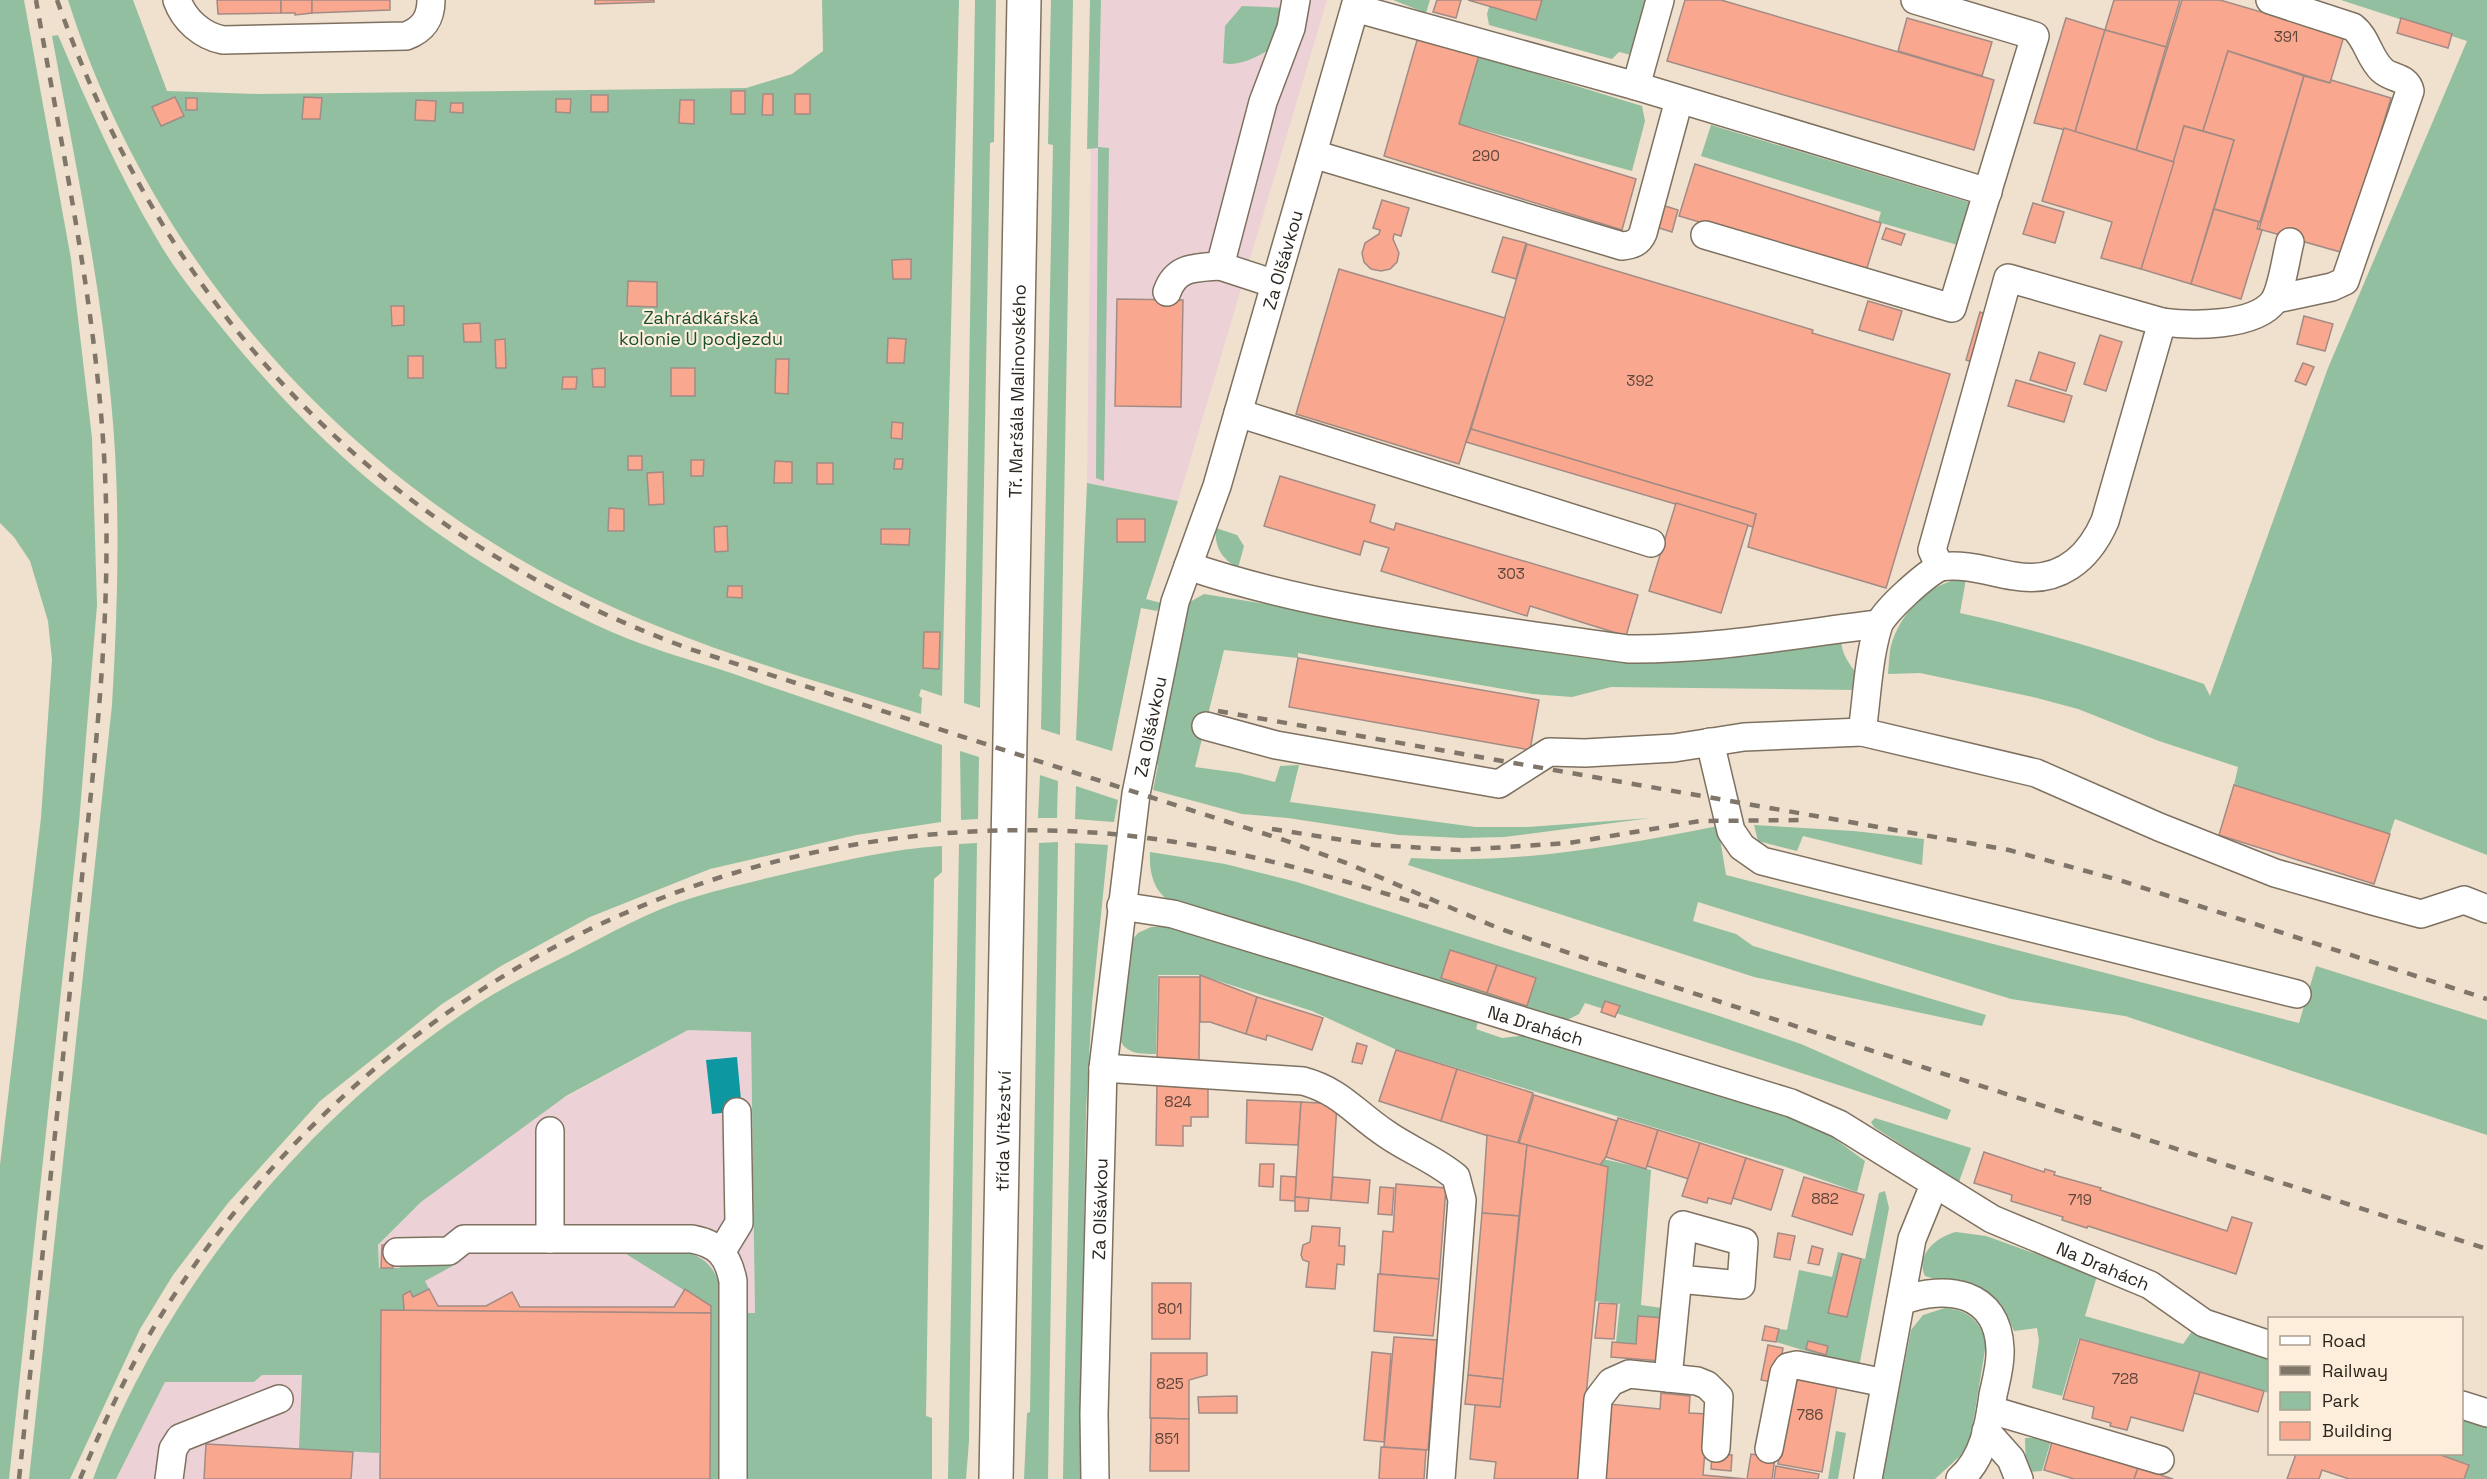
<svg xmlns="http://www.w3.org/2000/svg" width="2487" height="1479" font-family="'Space Grotesk',sans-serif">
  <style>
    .commercial { fill: #ecd2d7 }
    .green { fill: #92bf9f; fill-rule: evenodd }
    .water { fill: #0d97a0 }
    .building { fill: #f9a88f; stroke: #a28b85; stroke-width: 1.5 }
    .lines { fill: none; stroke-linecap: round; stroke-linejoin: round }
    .minor-casing { stroke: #7e7160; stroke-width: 30 }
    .major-casing { stroke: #7e7160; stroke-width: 36 }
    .minor { stroke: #fff; stroke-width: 27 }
    .major { stroke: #fff; stroke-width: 33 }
    .rail { stroke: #7f7569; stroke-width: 4.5; stroke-dasharray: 10 10; stroke-linecap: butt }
    .labels { text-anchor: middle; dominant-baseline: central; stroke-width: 4.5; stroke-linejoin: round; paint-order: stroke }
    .number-label { font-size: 15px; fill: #5f463b }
    .street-label { font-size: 18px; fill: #2c261f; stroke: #fdeedb }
    .park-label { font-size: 18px; fill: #184f2f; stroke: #fdeedb }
  </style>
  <rect width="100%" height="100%" fill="#f0e0ce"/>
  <g class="commercial">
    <polygon points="1101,0 1327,0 1178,501 1087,483 1091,149 1098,147"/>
    <polygon points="688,1030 751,1031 755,1313 747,1313 746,1479 116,1479 165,1382 254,1382 262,1375 303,1375 378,1453 381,1310 378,1246 421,1202 548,1107"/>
  </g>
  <g class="green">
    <polygon points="0,0 24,0 71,259 92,438 97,605 79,823 9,1479 0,1479 0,1165 41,818 52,660 48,621 30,561 14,537 0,523"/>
    <path d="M68 0H133L167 91 259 94 746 88 792 74 823 51 822 0H959L942 696 921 689 919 696 922 698 921 714C803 677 680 643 569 586 333 466 148 253 68 0ZM924 632H940L939 669 923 668Z"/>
    <polygon points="975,0 996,0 994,142 990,143 980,708 964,703"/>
    <polygon points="1051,0 1073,0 1060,735 1041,729 1053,145 1048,144"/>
    <polygon points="1090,0 1101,0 1098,147 1109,148 1104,481 1096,478 1098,148 1087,149"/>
    <polygon points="1393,0 1430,0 1426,13"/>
    <polygon points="1491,0 1647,0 1631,55 1619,52 1612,59 1489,25 1487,14"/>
    <path d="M2341 0H2487V855L2395 819 2389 836 2234 785 2238 767 2159 741 2078 709 2037 698 1920 673 1888 674C1889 665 1889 654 1891 646 1899 614 1932 579 1966 579L1960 613C2043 631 2124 656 2204 684L2210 696 2328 368 2467 41Z"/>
    <path d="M1242 6 1287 8 1269 50C1256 57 1239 67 1223 63L1225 26Z"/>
    <path d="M58 35C88 105 118 173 157 239 177 274 205 307 231 339 338 470 470 572 626 638 661 652 698 662 734 674 803 698 873 721 942 745L941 822 856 835 710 869 590 917 501 966 442 1004 320 1101 228 1203 173 1275 140 1329 70 1479H29L112 705C118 603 121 502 111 400 100 278 74 157 52 36Z"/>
    <polygon points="1475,55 1642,106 1645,121 1632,171 1456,123"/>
    <polygon points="1711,125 1975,204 1961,246 1878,222 1881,212 1701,156"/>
    <polygon points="1087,483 1178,501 1146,599 1161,603 1157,611 1141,608 1112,751 1076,740"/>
    <path d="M1216 528 1237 535 1244 546 1238 568C1222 559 1214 547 1216 528Z"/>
    <path d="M1204 594 1466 636H1842C1839 650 1848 663 1857 674L1855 690 1611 687 1572 697 1532 694 1298 653V658L1224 650 1195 767 1239 773 1275 782 1280 766 1299 765 1290 802 1475 827H1528L1651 818 1504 837 1462 838 1399 835 1288 818 1242 814 1153 790 1158 765 1154 763 1188 603Z"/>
    <polygon points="960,751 979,757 978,819 961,820"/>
    <polygon points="1040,775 1058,781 1057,818 1038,818"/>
    <polygon points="1076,786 1118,800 1114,822 1075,819"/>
    <polygon points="1754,825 1854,831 1924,839 1922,865 1803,836 1797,851 1758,841"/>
    <path d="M1718 826 1726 875 2299 1023 2316 966 2487 1020V1135L2125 1016 2011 999 1698 902 1693 921 1736 934 1753 946 1986 1015 1982 1026 1754 977 1408 865 1411 858C1521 864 1611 847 1718 826Z"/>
    <polygon points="1058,842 1048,1479 1024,1479 1027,1413 1030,1412 1039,843"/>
    <polygon points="977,843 969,1441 966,1479 948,1479 959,844"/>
    <polygon points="1075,843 1108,845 1092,1004 1086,1111 1080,1479 1063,1479"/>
    <path d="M942 846V872L934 879 926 1416 932 1418V1479H746L747 1313H755L751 1032 688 1030 566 1096 421 1202 378 1245 379 1268H399L416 1258H458V1263L425 1281 429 1289 413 1297 410 1291 403 1295 404 1310 381 1311 379 1453 299 1449 302 1375H262L254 1382H165L116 1479H93C166 1285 306 1116 479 1003 507 985 538 970 568 955 609 934 651 910 695 897 727 887 760 880 793 872 843 861 890 849 942 846Z"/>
    <path d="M1150 852 1225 864 1297 882 1716 1015 1801 1044 1951 1110 1947 1120 1585 1003 1579 1014 1567 1020 1170 901C1153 891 1149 871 1150 852Z"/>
    <path d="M1151 927H1170L1479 1018 1476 1029 1502 1038 1529 1035 1767 1107 1824 1131 1865 1161 1857 1192 1786 1167 1397 1050 1312 1011 1200 975H1158L1156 1054C1140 1054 1122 1054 1119 1035L1131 941 1138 933Z"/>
    <polygon points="1875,1118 1971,1148 1959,1182 1874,1127 1871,1122"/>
    <polygon points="1603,1159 1651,1170 1641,1305 1662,1308 1661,1318 1638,1316 1636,1344 1616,1342 1620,1304 1595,1301 1608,1167 1599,1166"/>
    <polygon points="1885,1191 1889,1208 1859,1367 1776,1342 1779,1329 1787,1330 1799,1270 1832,1277 1838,1252 1865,1259 1879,1193"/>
    <path d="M1956 1232 1986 1236 2097 1276 2085 1316 2183 1344 2195 1327 2269 1352V1393L2079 1338 2062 1396 2032 1388 2039 1341 2037 1328 2014 1331C2004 1305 1987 1283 1958 1280 1946 1279 1936 1280 1925 1276 1915 1255 1936 1237 1956 1232Z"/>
    <path d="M671 1248C695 1253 712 1259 720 1286L719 1479H710L711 1307 623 1252Z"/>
    <path d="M1945 1308C1968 1310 1981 1321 1986 1344L1970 1441 1960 1456 1935 1479H1882L1911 1330 1923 1315Z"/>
    <polygon points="2462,1417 2487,1425 2487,1479 2464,1479 2469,1464 2438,1454 2462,1454"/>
    <polygon points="1836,1431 1846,1433 1838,1479 1828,1479"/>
    <polygon points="2052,1437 2042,1471 2026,1472 2025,1438"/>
  </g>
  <polygon class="water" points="737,1057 741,1100 731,1112 712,1114 706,1060"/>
  <g class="building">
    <polygon points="217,0 281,0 281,13 218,14"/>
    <polygon points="281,0 312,0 312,13 295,15 295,13 281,13"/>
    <polygon points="312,0 390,0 390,10 312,13"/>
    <polygon points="595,0 654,0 654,2 595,4"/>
    <polygon points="1437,0 1461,0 1456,18 1433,12"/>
    <polygon points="1468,0 1542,0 1536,20"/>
    <polygon points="1685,0 1721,0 1994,80 1974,150 1667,61"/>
    <polygon points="2114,0 2180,0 2166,47 2105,30"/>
    <polygon points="2182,0 2220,0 2344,36 2330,83 2228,51 2203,131 2184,126 2174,162 2136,150"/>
    <polygon points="1907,18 1992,42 1982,76 1898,51"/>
    <polygon points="2066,18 2105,30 2075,132 2034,123"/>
    <polygon points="2401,18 2452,34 2448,48 2397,33"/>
    <polygon points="2105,30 2166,47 2136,150 2075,132"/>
    <polygon points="1418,37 1479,55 1459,124 1636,179 1622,230 1384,156"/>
    <polygon points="2228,51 2304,76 2260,222 2214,209 2234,140 2203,131"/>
    <polygon points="2304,76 2330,83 2331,80 2391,98 2344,253 2259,229"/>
    <rect x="731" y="91" width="14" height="23"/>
    <polygon points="763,94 773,94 773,115 762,115"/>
    <rect x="795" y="94" width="15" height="20"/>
    <rect x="591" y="95" width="17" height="17"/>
    <polygon points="175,97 184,116 161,126 152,107"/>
    <polygon points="304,97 322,98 320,119 302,119"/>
    <rect x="186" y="98" width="11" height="12"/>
    <polygon points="556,99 571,99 570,113 556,112"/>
    <polygon points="416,100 436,101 435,121 415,120"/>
    <polygon points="680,100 694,100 694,124 679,123"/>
    <polygon points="451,103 463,103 463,113 450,112"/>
    <polygon points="2184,126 2234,140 2191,284 2141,269"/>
    <polygon points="2064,128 2174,162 2141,269 2101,258 2112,222 2042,201"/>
    <polygon points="1695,164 1881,223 1866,271 1679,216"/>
    <polygon points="1382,200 1409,208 1401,236 1394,234 1393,239 1399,253 1397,262 1390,269 1381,271 1371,269 1364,262 1362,253 1365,243 1379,234 1380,230 1373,228"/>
    <polygon points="2033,203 2064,212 2055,243 2023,234"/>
    <polygon points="1662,205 1678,210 1672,232 1656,227"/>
    <polygon points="2214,209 2259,222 2257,229 2262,230 2241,299 2191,284"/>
    <polygon points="1886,228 1905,234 1901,245 1882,239"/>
    <polygon points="1503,237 1526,243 1516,279 1492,272"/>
    <polygon points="1527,244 1813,330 1812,333 1950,374 1886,588 1748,547 1756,514 1471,429"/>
    <polygon points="911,259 911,279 893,279 892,260"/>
    <polygon points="1339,269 1505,318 1459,464 1296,414"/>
    <polygon points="628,281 657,282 657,307 627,306"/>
    <polygon points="1117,299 1183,300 1181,407 1115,406"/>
    <polygon points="1868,301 1902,311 1893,340 1859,330"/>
    <polygon points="391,306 404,306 404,325 392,326"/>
    <polygon points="1980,312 1989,315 1975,363 1966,360"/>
    <polygon points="2304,316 2333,324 2325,351 2297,344"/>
    <polygon points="480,323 481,342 464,342 463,324"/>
    <polygon points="2100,335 2122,342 2106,391 2084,384"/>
    <polygon points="888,338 906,339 904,363 887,363"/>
    <polygon points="505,339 506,368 496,368 495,340"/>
    <polygon points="2039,352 2075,363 2066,391 2030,380"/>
    <rect x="408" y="356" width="15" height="22"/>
    <polygon points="776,359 789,359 788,394 775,393"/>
    <polygon points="2303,363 2314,367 2306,385 2295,381"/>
    <polygon points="605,368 605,387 593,387 592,369"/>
    <rect x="671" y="368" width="24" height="28"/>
    <polygon points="563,377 577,377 576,389 562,389"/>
    <polygon points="2016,380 2072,396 2064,422 2008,406"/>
    <polygon points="892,422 903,423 902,439 891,438"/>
    <polygon points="1471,429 1756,514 1753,527 1466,442"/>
    <rect x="628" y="456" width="14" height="14"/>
    <polygon points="895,459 903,459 902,469 894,469"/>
    <polygon points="691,460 704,460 703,476 691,476"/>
    <polygon points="775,461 792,462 792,483 774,483"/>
    <rect x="817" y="463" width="16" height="21"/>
    <polygon points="663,472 664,504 649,505 647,473"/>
    <polygon points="1280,476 1375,505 1370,522 1394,530 1396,523 1638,595 1626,636 1530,606 1527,616 1381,571 1389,548 1364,541 1360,555 1264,526"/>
    <polygon points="1676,503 1748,525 1721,613 1649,591"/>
    <polygon points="609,508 624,509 624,531 608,531"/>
    <rect x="1117" y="519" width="28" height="23"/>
    <polygon points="727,526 728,551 715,552 714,527"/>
    <polygon points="881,529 910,529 909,545 881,544"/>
    <polygon points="728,586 742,586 742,598 727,597"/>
    <polygon points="924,632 940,632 939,669 923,668"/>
    <polygon points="1298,658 1539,700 1530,750 1289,707"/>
    <polygon points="2234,785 2390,834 2374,884 2219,835"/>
    <polygon points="1450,950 1497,965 1487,993 1441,978"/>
    <polygon points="1497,965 1536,978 1527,1006 1487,993"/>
    <polygon points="1200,975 1257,997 1246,1034 1210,1022 1200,1022"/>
    <polygon points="1159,977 1200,977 1199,1062 1157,1060"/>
    <polygon points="1257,997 1323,1018 1312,1050 1267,1035 1266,1040 1246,1034"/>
    <polygon points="1605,1001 1620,1006 1615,1017 1601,1012"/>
    <polygon points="1357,1043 1367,1046 1362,1064 1352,1062"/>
    <polygon points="1396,1050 1457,1069 1441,1121 1379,1101"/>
    <polygon points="1457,1069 1533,1093 1517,1145 1441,1121"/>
    <polygon points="1157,1083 1174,1083 1174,1087 1208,1088 1208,1117 1191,1117 1191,1126 1183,1126 1183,1146 1156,1145"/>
    <polygon points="1534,1095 1617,1121 1606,1157 1600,1165 1519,1143"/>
    <polygon points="1247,1100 1301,1102 1298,1145 1246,1143"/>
    <polygon points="1301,1102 1337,1104 1331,1200 1295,1197"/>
    <polygon points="1618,1118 1658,1130 1646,1169 1606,1157"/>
    <polygon points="1658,1130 1700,1143 1689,1179 1647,1166"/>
    <polygon points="1487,1135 1527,1145 1519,1216 1482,1213"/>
    <polygon points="1700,1143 1746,1158 1731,1204 1708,1198 1707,1203 1682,1196"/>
    <polygon points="1527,1145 1608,1167 1578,1479 1494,1479 1496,1462 1470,1459 1475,1405 1500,1407"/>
    <polygon points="1984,1152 2044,1172 2045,1169 2055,1172 2054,1175 2101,1188 2100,1190 2227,1231 2232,1217 2252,1223 2236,1274 2088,1226 2087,1228 2062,1220 2063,1217 2011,1201 2012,1195 1974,1183"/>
    <polygon points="1746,1158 1783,1170 1771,1210 1733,1198"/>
    <polygon points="1260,1164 1274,1164 1273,1187 1259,1186"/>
    <polygon points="1281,1176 1296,1177 1295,1201 1280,1200"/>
    <polygon points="1333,1177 1370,1180 1368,1203 1331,1200"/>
    <polygon points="1804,1177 1864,1195 1852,1235 1792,1216"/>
    <polygon points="1396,1184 1446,1188 1439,1279 1380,1274 1383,1231 1393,1232"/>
    <polygon points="1380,1187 1394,1188 1392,1215 1378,1214"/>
    <polygon points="1295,1197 1309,1198 1308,1211 1295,1211"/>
    <polygon points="1482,1213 1519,1216 1503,1379 1468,1375"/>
    <polygon points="1312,1226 1340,1228 1339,1246 1345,1246 1344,1265 1337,1264 1335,1289 1306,1287 1309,1262 1303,1260 1301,1255 1303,1245 1310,1242"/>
    <polygon points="1778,1233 1795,1236 1790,1260 1774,1257"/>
    <polygon points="382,1245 394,1245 393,1268 381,1268"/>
    <polygon points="1812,1246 1823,1249 1819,1265 1808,1263"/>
    <polygon points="1842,1254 1861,1259 1847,1317 1828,1313"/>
    <polygon points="1378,1274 1439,1279 1433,1336 1374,1331"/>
    <polygon points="1152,1283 1191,1283 1190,1339 1152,1339"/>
    <polygon points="429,1289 438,1306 486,1306 512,1292 520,1307 674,1307 685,1289 711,1306 711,1313 404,1311 403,1295 410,1291 413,1297"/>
    <polygon points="1599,1303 1617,1304 1614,1339 1595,1338"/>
    <polygon points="381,1310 711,1313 710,1479 380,1479"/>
    <polygon points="1638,1316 1665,1318 1661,1361 1611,1357 1612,1342 1636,1344"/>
    <polygon points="1765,1326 1779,1329 1776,1342 1762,1340"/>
    <polygon points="1394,1337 1437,1340 1428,1450 1384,1447"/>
    <polygon points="2080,1339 2200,1372 2183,1431 2131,1417 2127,1430 2110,1426 2111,1423 2092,1418 2094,1407 2063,1399"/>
    <polygon points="1808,1341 1828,1346 1826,1355 1806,1349"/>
    <polygon points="1768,1345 1783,1348 1777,1383 1761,1380"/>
    <polygon points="1372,1352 1391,1354 1384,1442 1364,1440"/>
    <polygon points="1151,1353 1207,1353 1207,1375 1189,1380 1189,1419 1150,1418"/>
    <polygon points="2200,1372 2264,1391 2258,1412 2194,1393"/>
    <polygon points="1468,1375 1503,1379 1500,1407 1465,1404"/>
    <polygon points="1794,1378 1837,1386 1822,1472 1778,1464"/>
    <polygon points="1661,1393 1690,1396 1689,1413 1708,1414 1703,1475 1746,1479 1602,1479 1609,1404 1660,1409"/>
    <polygon points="1237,1396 1237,1413 1199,1413 1198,1397"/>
    <polygon points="1151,1418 1189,1419 1189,1471 1150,1471"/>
    <polygon points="2052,1442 2138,1468 2134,1479 2074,1479 2044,1470"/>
    <polygon points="206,1444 353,1452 351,1479 204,1479"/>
    <polygon points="1381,1447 1426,1450 1424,1479 1379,1479"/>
    <polygon points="1712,1453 1732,1455 1731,1471 1711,1469"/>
    <polygon points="1751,1454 1775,1458 1772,1479 1747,1479"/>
    <polygon points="2296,1454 2438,1454 2469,1465 2464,1479 2349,1479 2322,1470 2319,1479 2287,1479"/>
    <polygon points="1776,1466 1819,1474 1818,1479 1774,1479"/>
    <polygon points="2138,1468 2173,1479 2134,1479"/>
  </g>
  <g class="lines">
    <g class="minor-casing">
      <g id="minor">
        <path d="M177 0C184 20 202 36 223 40L406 36C423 30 431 18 431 0"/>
        <path d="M2270 0 2353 27C2367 38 2369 58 2382 70 2391 79 2407 76 2410 91L2345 281 2332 287 2276 299"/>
        <polyline points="1355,8 1636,86 1988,192"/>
        <polyline points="1636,86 1660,0"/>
        <path d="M1313 154 1622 246C1632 245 1639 243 1643 233L1679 100"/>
        <polyline points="1705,235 1952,308 2035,36 1915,0"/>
        <path d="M2008 278 2162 322 2105 521C2088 560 2058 584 2014 576 1989 572 1966 563 1940 567L1932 550Z"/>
        <polyline points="1275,284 1220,266 1263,102 1291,28 1296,0"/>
        <path d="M1167 292C1176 266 1195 268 1220 266"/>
        <path d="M2162 322C2191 326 2255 327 2274 301 2282 289 2286 257 2290 242"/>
        <polyline points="1238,413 1651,543"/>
        <path d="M1188 566C1330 614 1481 627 1628 649 1712 650 1795 634 1878 624"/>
        <path d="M1940 567C1926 574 1882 612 1878 627 1868 660 1867 698 1862 732L2036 773 2159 827 2275 873 2373 901 2421 914 2464 900 2487 909"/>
        <polyline points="1206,726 1276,745 1499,784 1549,752 1585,753 1674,748 1744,737 1862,732"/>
        <polyline points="1710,742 1731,831 1742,847 1762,861 2297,994"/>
        <path id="s1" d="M1121 906 1173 914 1791 1103 1839 1124 1992 1219 2150 1285 2204 1323 2270 1345"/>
        <path d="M1103 1068 1303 1081C1340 1091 1354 1112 1385 1133 1407 1149 1435 1159 1456 1177L1462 1200 1441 1479"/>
        <polyline points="550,1239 550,1131"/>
        <polyline points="722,1251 739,1223 737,1112"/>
        <path d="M397 1252 449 1251 464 1239H692C718 1244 728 1255 733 1281V1479"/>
        <path d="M1901 1301C1946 1284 1998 1291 2000 1349 2001 1364 1996 1381 1993 1395 1989 1425 1984 1458 1960 1479"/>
        <polyline points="1668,1378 1683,1225 1744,1242 1741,1285 1679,1279"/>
        <polyline points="2462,1405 2487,1413"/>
        <polyline points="1991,1410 2160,1460"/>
        <polyline points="1986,1431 2011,1459 2019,1479"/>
        <polyline points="1769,1449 1784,1373 1788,1367 1797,1365 1885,1383"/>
        <polyline points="169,1479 173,1449 180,1438 279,1399"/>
        <path id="s2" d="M1095 1479 1094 1414 1103 1068 1136 794 1175 602 1217 486 1357 0"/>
        <polyline points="1592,1479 1598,1399 1611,1382 1629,1374 1697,1381 1707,1385 1719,1397 1716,1448"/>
        <polyline points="1868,1479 1912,1239 1934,1185"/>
      </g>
    </g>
    <g class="major-casing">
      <g id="major">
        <path id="s3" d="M996 1479 1024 0"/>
      </g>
    </g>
    <use href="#minor" class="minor"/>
    <use href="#major" class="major"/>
    <g class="rail">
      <path d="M57 0C169 315 374 533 690 649L1284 840 1349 864 1498 928 1572 954 2487 1249"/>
      <polyline points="1218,711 2009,850 2119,880 2487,999"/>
      <polyline points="1272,829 1375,845 1460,850 1569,843 1700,821 1805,820"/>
      <path d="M19 1479C38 1301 56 1122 75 943 90 797 110 651 106 503 102 334 65 167 36 0"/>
      <path d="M80 1479C106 1418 133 1358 169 1303 373 987 724 805 1100 833 1216 842 1327 874 1437 910"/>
    </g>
  </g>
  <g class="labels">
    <g class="number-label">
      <text x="2286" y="36">391</text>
      <text x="1486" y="155">290</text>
      <text x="1640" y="380">392</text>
      <text x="1511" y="573">303</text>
      <text x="1178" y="1101">824</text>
      <text x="1825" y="1198">882</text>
      <text x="2080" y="1199">719</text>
      <text x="1170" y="1308">801</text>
      <text x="2125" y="1378">728</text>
      <text x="1170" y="1383">825</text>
      <text x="1810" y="1414">786</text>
      <text x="1167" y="1438">851</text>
    </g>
    <g class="street-label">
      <text stroke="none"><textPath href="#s2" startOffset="1242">Za Olšávkou</textPath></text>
      <text stroke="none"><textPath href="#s3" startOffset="1088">Tř. Maršála Malinovského</textPath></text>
      <text stroke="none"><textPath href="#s2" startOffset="756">Za Olšávkou</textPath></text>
      <text stroke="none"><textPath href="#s1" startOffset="432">Na Drahách</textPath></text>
      <text stroke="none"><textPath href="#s3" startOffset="348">třída Vítězství</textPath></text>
      <text stroke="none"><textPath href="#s2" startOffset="270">Za Olšávkou</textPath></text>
      <text stroke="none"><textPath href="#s1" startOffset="1052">Na Drahách</textPath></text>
    </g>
    <g class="park-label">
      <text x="701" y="317">Zahrádkářská<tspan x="701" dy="21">kolonie U podjezdu</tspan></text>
    </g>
  </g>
  <rect x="2268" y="1317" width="195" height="138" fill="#fdeedb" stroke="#a99e90" stroke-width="1.5"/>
  <rect x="2280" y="1336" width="30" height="9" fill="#ffffff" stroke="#a99e90" stroke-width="1.5"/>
  <text x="2322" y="1347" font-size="18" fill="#2c261f">Road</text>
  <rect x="2280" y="1366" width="30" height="9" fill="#7f7569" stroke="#a99e90" stroke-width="1.5"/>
  <text x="2322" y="1377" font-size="18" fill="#2c261f">Railway</text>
  <rect x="2280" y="1392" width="30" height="18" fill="#92bf9f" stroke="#a99e90" stroke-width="1.5"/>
  <text x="2322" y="1407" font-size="18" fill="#2c261f">Park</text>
  <rect x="2280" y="1422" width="30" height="18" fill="#f9a88f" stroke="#a99e90" stroke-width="1.5"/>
  <text x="2322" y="1437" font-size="18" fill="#2c261f">Building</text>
</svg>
